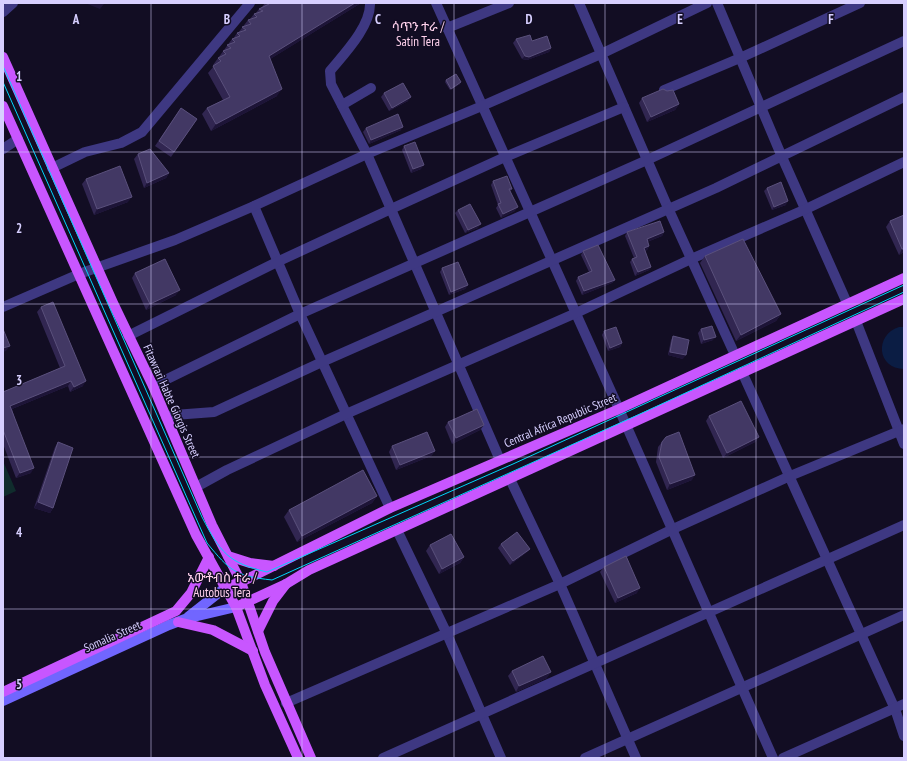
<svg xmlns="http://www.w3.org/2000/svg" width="907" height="761" font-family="'PT Sans Narrow','Noto Sans Ethiopic',sans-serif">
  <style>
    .green { fill: #102c2d }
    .water { fill: #0b1d44 }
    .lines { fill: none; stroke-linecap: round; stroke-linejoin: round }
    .minor { stroke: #3e3882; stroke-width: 10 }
    .tertiary { stroke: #3e3882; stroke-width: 10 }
    .secondary { stroke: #7166ff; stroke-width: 10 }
    .primary { stroke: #c856ff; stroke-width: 10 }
    .tram { stroke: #00d5fa; stroke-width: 1 }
    .wall { fill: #312651 }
    .shaded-wall { fill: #1d1437 }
    .building { fill: #423864; stroke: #5a507c }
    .grid { fill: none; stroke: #d7cfff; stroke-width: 1; stroke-opacity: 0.55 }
    .labels { text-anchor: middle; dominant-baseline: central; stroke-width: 3; stroke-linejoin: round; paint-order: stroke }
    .street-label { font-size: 12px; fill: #d7cfff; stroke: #120d23 }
    .neighbourhood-label { font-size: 13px; fill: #ffd1ec; stroke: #120d23 }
    .grid-label { font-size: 13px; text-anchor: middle; font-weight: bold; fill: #d7cfff; stroke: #120d23; stroke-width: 3; stroke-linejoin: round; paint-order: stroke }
  </style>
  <rect width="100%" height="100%" fill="#120d23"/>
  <polygon class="green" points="3,461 16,491 3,497"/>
  <path class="water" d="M899 327H904V369C877 369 874 335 899 327Z"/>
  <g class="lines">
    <g class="minor">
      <path d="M370 3C371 26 344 54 330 71L331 84 367 154 500 460"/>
      <polyline points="436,3 619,409"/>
      <polyline points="579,3 668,208 735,355"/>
      <polyline points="717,3 782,157 847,303"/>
      <polyline points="447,28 509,3"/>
      <polyline points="664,90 740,58 860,3"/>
      <polyline points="342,105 371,88"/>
      <polyline points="3,149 18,139"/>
      <polyline points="254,206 300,314 390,508"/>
      <polyline points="3,307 79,274 175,240 254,206 367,154 482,106 601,54 707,3"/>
      <polyline points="856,321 904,444"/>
      <polyline points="128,336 277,262 391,209 505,157 624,107"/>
      <polyline points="742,372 895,709 904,736"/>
      <polyline points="153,386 300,314 647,160 904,41"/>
      <polyline points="166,417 174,415 214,412 322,362 716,188 904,97"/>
      <polyline points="510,479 560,584 636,758"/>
      <polyline points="196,487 227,470 346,414 576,313 691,259 806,209 904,162"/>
      <polyline points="397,530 447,634 501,758"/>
      <polyline points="286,703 560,584 673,529 790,476 904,429"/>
      <polyline points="383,758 904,525"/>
      <polyline points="585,758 904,615"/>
      <polyline points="783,758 904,704"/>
    </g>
    <g class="tertiary">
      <polyline points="3,12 13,3"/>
      <polyline points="52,168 85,152 121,143 142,132 250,3"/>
      <polyline points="619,409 773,758"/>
    </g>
    <g class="secondary">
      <polyline points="188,617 226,587"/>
      <polyline points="3,701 169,625 185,619 236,607"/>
    </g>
    <g class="primary">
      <polyline points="3,57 114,305 153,386 212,525 241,582 265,652 311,758"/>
      <polyline points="3,106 196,535 236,607 265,685 298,758"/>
      <polyline points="228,556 250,563 274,566"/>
      <polyline points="226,587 241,582 390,508 619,409 904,278"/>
      <polyline points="236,607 286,584 309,570 904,299"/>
      <polyline points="178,622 213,630 253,651"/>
      <polyline points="258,631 273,601 286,584"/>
      <polyline points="3,692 176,611 191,593 209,557"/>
    </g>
    <g class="tram">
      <path d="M3 66 202 517C220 552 228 563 267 572L513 464 904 285"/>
      <path d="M3 82 207 543C230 571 235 576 272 580L640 414 904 292"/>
    </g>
  </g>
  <g class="wall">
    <polygon points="265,3 361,3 270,59 277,96 211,131 202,114 207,108 223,100 208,73 214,66 213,65 232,39 233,39 237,33 238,33 248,20 250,19 254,14 256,13 259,9 262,7"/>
    <polygon points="516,39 532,41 551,48 549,52 527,60 522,59 513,43"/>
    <polygon points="446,80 460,84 450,90 445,82"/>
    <polygon points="384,93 408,101 389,111 381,97"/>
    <polygon points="642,98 679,104 675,110 647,122 639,103"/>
    <polygon points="181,108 197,119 171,157 155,146"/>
    <polygon points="366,128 401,130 369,144 363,132"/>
    <polygon points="404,146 421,169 411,173 402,150"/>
    <polygon points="138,154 169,173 166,178 144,188 134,159"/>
    <polygon points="86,179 128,202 94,215 82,184"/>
    <polygon points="493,181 512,189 510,191 515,211 501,218 496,208 498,205 491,185"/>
    <polygon points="767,188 786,205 772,210 764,191"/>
    <polygon points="458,210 478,228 465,233 455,213"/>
    <polygon points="904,215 904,252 899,255 886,227 890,221"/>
    <polygon points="627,232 664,232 662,236 647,242 649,246 647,250 645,251 651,267 649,270 635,276 630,262 632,259 634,258 625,236"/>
    <polygon points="583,251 615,280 612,283 582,295 576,281 578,277 589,272 581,255"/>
    <polygon points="705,256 781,314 776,321 736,341 700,263"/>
    <polygon points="442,268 468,285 465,289 449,295 440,272"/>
    <polygon points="135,273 176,295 146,310 132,278"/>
    <polygon points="41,307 83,386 70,392 68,386 12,409 31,473 16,478 3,444 3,392 60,368 37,312"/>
    <polygon points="701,329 713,340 701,344 698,333"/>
    <polygon points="604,331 622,343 620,347 608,351 602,335"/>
    <polygon points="673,336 683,359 668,355 671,340"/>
    <polygon points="709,416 759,437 755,442 723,458 706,421"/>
    <polygon points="448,422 484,425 480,430 452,444 445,427"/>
    <polygon points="58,442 53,508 50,513 34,508 55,447"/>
    <polygon points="662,442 692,480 667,490 656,462 658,447"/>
    <polygon points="392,446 435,451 431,456 396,470 389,452"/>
    <polygon points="377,496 372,503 297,542 284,517 289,510"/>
    <polygon points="501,544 530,549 527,552 510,565 498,548"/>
    <polygon points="430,545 464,557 460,563 439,574 426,551"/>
    <polygon points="604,567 637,593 615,603 600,572"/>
    <polygon points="512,671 547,678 516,692 508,676"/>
  </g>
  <g class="shaded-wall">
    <polygon points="85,3 102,3 104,4 100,9"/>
    <polygon points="355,3 361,3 264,63 269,56"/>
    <polygon points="551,48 549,52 527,60 522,59 525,56"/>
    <polygon points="461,82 460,84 450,90 451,89"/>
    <polygon points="282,89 277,96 211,131 216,124"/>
    <polygon points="411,97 408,101 389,111 392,108"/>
    <polygon points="679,104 675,110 647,122 651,117"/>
    <polygon points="403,127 401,130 369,144 371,140"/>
    <polygon points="424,165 421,169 411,173 413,169"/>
    <polygon points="169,173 166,178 144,188 147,183"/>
    <polygon points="132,197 128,202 94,215 97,209"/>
    <polygon points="788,201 786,205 772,210 774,207"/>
    <polygon points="518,207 515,211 501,218 503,214"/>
    <polygon points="481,224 478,228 465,233 468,230"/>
    <polygon points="664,232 662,236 644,243 647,239"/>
    <polygon points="649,246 647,250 641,252 644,248"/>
    <polygon points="902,249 904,249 904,252 899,255"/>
    <polygon points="651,267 649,270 635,276 638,272"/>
    <polygon points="615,280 612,283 582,295 584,291"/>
    <polygon points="468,285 465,289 449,295 451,292"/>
    <polygon points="180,290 176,295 146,310 150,304"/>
    <polygon points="781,314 776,321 736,341 741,335"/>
    <polygon points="716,337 713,340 701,344 704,340"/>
    <polygon points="622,343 620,347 608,351 610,348"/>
    <polygon points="10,346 6,351 3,352 3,348"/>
    <polygon points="670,352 686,355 683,359 668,355"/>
    <polygon points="71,381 68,386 7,411 10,406"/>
    <polygon points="86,381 83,386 70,392 74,387"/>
    <polygon points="484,425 480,430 452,444 456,438"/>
    <polygon points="759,437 755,442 723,458 727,453"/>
    <polygon points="435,451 431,456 396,470 400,465"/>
    <polygon points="34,468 31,473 16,478 20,473"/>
    <polygon points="695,475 692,480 667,490 670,484"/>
    <polygon points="377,496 372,503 297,542 302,536"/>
    <polygon points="38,502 53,508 50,513 34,508"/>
    <polygon points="530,549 527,552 510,565 513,561"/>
    <polygon points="464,557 460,563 439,574 442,569"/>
    <polygon points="640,588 637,593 615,603 618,598"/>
    <polygon points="551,672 547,678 516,692 519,686"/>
  </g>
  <g class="building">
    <polygon points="267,3 355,3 269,56 282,89 216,124 207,108 230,97 213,66 221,61 218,58 226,54 223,51 231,48 227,45 235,42 232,39 240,36 237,33 246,30 242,27 251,24 248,20 257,17 254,14 263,11 259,9 269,4"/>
    <polygon points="530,35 532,41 547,36 551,48 529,57 525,56 516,39"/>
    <polygon points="456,74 461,82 451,89 446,80"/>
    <polygon points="403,83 411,97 392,108 384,93"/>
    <polygon points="663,89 667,91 673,90 679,104 651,117 642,98"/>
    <polygon points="181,108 197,119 174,152 159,141"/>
    <polygon points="398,114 403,127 371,140 366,128"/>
    <polygon points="415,142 424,165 413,169 404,146"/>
    <polygon points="150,149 169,173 147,183 138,154"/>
    <polygon points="120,166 132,197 97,209 86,179"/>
    <polygon points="507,176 512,189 509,189 518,207 503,214 498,204 501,203 493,181"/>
    <polygon points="781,182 788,201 774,207 767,188"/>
    <polygon points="470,204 481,224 468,230 458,210"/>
    <polygon points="904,215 904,249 902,249 890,221"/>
    <polygon points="660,221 664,232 647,239 649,246 644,248 651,267 638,272 632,259 637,257 627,232"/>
    <polygon points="743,239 781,314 741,335 705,256"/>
    <polygon points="598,245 615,280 584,291 578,277 592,271 583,251"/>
    <polygon points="165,259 180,290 150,304 135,273"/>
    <polygon points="458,262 468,285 451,292 442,268"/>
    <polygon points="53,302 86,381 74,387 71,381 10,406 34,468 20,473 3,430 3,392 65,366 41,307"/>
    <polygon points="712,326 716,337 704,340 701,329"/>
    <polygon points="616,327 622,343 610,348 604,331"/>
    <polygon points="3,329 10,346 3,348"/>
    <polygon points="673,336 689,340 686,355 670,352"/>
    <polygon points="741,401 759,437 727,453 709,416"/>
    <polygon points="477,409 484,425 456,438 448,422"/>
    <polygon points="427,432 435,451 400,465 392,446"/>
    <polygon points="679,432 695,475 670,484 659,457 662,442 666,437"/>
    <polygon points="58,442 73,448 53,508 38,502"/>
    <polygon points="363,470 377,496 302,536 289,510"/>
    <polygon points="517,532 530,549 513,561 501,544"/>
    <polygon points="451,534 464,557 442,569 430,545"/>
    <polygon points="626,556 640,588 618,598 604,567"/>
    <polygon points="543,656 551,672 519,686 512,671"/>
  </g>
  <path class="grid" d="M151 3V758M302 3V758M454 3V758M605 3V758M756 3V758M3 152H904M3 304H904M3 457H904M3 609H904"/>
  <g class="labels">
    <g class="street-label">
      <text transform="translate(172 401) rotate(66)">Fitawrari Habte Giorgis Street</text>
      <text transform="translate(560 420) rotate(-23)">Central Africa Republic Street</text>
      <text transform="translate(112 636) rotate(-24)">Somalia Street</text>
    </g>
    <g class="neighbourhood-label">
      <text x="418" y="26">ሳጥን ተራ /<tspan x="418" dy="15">Satin Tera</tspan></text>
      <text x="222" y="577">አውቶብስ ተራ /<tspan x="222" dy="15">Autobus Tera</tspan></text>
    </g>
  </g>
  <g class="grid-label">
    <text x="76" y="24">A</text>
    <text x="227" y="24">B</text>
    <text x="378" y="24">C</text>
    <text x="529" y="24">D</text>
    <text x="680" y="24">E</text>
    <text x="831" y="24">F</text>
    <text x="19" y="81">1</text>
    <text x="19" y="233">2</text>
    <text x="19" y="385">3</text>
    <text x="19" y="537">4</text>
    <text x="19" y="689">5</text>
  </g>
  <rect width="907" height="761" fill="none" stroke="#d7cfff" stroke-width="8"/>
</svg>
